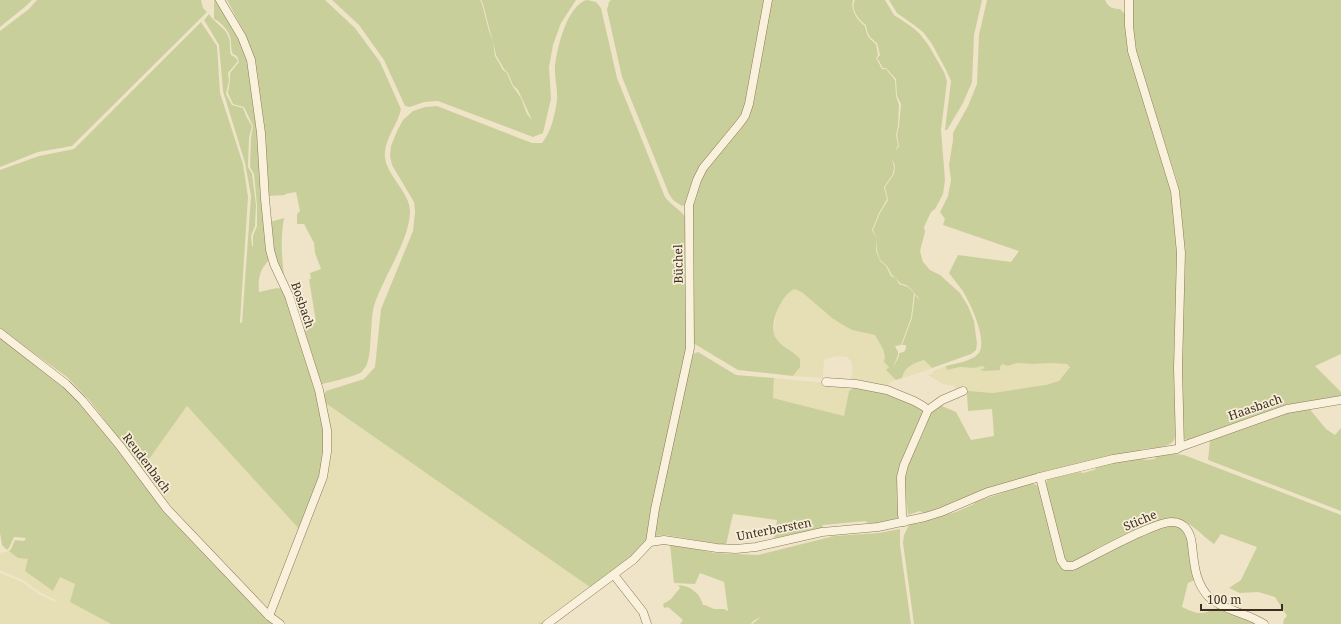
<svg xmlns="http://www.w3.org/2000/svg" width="1341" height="624" font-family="'Noto Serif',serif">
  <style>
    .farmland { fill: #e6deb5 }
    .green { fill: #c9cf9b }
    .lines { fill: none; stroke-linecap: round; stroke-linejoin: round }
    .minor-casing { stroke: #8d765c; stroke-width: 9 }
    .minor { stroke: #faf1dc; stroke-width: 8 }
    .labels { text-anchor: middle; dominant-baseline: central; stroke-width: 3.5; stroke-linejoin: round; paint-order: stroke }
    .street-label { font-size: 12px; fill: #3d2e20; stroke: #f7eed8 }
  </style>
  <rect width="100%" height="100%" fill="#f0e4c8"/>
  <g class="farmland">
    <polygon points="795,289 803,293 832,318 843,325 852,330 875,335 881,345 885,360 889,368 887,370 896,380 891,382 887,386 849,380 852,376 852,362 847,357 836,356 824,360 823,378 793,376 797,371 798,356 777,340 773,332 778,307 788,293"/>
    <polygon points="924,360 932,368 925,371 902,378 903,373 912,364"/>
    <polygon points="1017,363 1033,364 1051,363 1067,364 1070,366 1059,381 1031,388 993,393 956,391 955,386 943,384 928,375 933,374 933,371 946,366 947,370 960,367 974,368 983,366 986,368 981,370 999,370 1000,367 1002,364 1008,366"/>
    <polygon points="774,378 857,386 849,391 844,416 773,398"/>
    <polygon points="324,402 591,587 538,624 284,624 274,616 274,610 306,530"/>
    <polygon points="187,406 301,531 268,609 171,510 142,469"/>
    <polygon points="9,551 18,558 28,559 54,590 59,576 76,584 70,602 111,624 0,624 0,573 22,582 40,595 55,602 55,600 40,592 23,580 0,570 0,553"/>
  </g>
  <g class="green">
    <polygon points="0,0 32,0 26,6 0,27"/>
    <polygon points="37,0 201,0 203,8 207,12 72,146 38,152 0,167 0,31 29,9"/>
    <path d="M214 0H218C232 26 244 45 251 74L270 256C269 261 267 262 265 265 259 272 258 283 259 292L277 288 283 289 310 371 323 417 324 463 301 531 187 406 142 469 90 401 67 377 0 329V170L39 156 74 149 201 22 217 46 220 93 243 164 248 197 240 322 242 323 251 196 245 163 223 91 219 45 204 20 209 14C213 22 225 27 228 36 231 41 229 48 231 55L235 57 238 61 228 73 229 80 226 94 232 105 243 108 247 118 252 126 249 138 248 167 252 174 256 205 255 226 251 236 252 246H253V236L257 226V205L254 174 250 167 251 138 253 126 244 107 233 104 228 93 230 80V73L239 62 237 56 233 54C230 48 232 43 230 37 229 31 220 21 214 19Z"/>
    <path d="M227 0H325L355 28 380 62 401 109C398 125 383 140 385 158 388 177 411 194 410 212 409 242 383 277 374 306 370 319 372 357 366 366 365 368 362 372 360 373 352 377 330 382 319 385L300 329 316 322 309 279H311L310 273 321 269 315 253 314 243 304 224H297V214L300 211 296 192 285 194V195L269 196 265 133 257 73 252 52 245 34Z"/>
    <polygon points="332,0 480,0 482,4 489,31 493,41 495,56 503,70 507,73 512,85 521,98 527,114 532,120 518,90 513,85 508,73 504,69 496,55 493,41 490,31 483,4 481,0 576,0 561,23 553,45 549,67 551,99 543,133 533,137 438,101 424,102 410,107 405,106 384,60 359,25"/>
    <path d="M587 0 596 2 601 8 617 78 665 197C672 206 681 210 687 219L688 347 647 539 631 557 614 570 608 573 592 588 543 624H538L549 618 590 587 324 402 323 397 326 391 364 379 375 367 381 309 413 231 415 212 414 202 392 165 390 156 391 146 397 131 403 120 413 111 425 107 437 106 532 143H542C551 132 555 115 557 100 558 89 554 77 555 66 557 48 567 5 587 0Z"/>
    <polygon points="611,0 765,0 744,113 710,155 687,204 682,206 673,200 669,194 622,77 607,10 609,2"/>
    <path d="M769 0H853C850 10 857 20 865 26 866 34 869 39 876 44L878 55 876 58 882 69H886L895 80 896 96 899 105 898 126 896 135 898 145 892 159 894 167 893 174 884 187 887 199 879 213 872 230 877 239 876 251 853 262 876 251 880 261 886 266 891 276 896 278 899 284 908 287 914 293 911 318 901 345 895 346 898 352V355L893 368 899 356V353L904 352 906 348V345H902L912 318 915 294 919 300 918 297 908 286 900 283 896 278 892 275 887 266 880 260 877 251V239L873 230 880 213 888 200 885 187 894 174 895 166 892 159 894 153 899 146 897 135 899 126 901 104 897 96 896 79 886 68H883L877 58 880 55 877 43C870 38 867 34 866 25 859 20 850 9 855 0H885L894 15 912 27 920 34 929 46 944 72 947 81 941 130 945 180 943 194 935 209 931 212 924 227 925 232 920 251 923 262 930 270 940 275 960 293 968 306 974 321 977 344 976 350 971 354 932 368 924 360C914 363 904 367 902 378L896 380 886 370 889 367 884 362C887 352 879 343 875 335L852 330 843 325 832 318 803 293 795 289C782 293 767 326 776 338 781 347 793 350 800 359V367L793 376 738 370 693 343 691 208 705 169 744 121Z"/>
    <polygon points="889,0 982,0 974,35 972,82 963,103 947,130 945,130 951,81 946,70 932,44 923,32 914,25 897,13"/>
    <path d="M987 0H1105C1108 7 1113 9 1120 9L1126 15V37L1132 64 1169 176C1175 205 1178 237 1178 267 1177 298 1174 329 1174 361 1174 376 1179 430 1174 440 1169 448 1152 448 1143 449L1140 451 1100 459 986 489 934 510 923 513 920 511 908 515C907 503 904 491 905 478 908 456 926 435 930 412L940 405 956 412 971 440 994 436 992 409 968 411 967 394 958 395 968 391 993 393 1045 385 1059 381 1070 367 1067 364 1051 363 1033 364 1017 363 1008 366 1002 364 1000 367V370L984 371 980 370 985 368 983 366 974 368 960 367 947 370 946 366C956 363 970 362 978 354 989 342 970 302 962 290 958 284 953 279 949 273L958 255 1011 262 1019 251 943 225 945 219 940 212 948 196 951 180 949 165 953 140V133L968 106 977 84 979 35Z"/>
    <polygon points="1133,0 1341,0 1341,354 1315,366 1341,392 1341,398 1287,405 1189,441 1183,438 1181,345 1185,253 1177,181 1135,52 1133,36"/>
    <path d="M284 218C280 240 282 261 285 283L276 263 270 222Z"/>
    <polygon points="0,337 46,371 71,394 95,420 145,483 274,624 111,624 70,602 75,584 60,577 53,591 25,571 28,559 18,558 9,551 11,549 15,540 24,541 26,538 14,537 9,548 7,550 2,545 0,533"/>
    <path d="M698 352 736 375 774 378 773 398 844 416 849 391 857 386 885 392 922 409 923 412 901 467 900 516 899 518C888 519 875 528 865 521L823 525 822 528 774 538 777 520 733 514 726 545 665 535 656 536 653 533 691 355Z"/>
    <polygon points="1308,407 1326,429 1335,435 1341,428 1341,511 1208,460 1210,440 1289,412"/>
    <path d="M1175 454 1184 455 1341 515V624H1283L1284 619 1287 616 1275 597 1258 592 1240 593 1229 588 1241 580 1257 547 1221 534 1214 544C1197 532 1194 522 1171 519L1072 563H1066L1063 559 1045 484 1048 479 1080 472 1083 473 1094 470 1097 467 1114 462 1139 458 1146 460 1155 459 1156 456Z"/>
    <path d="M1031 483 1039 486 1063 569 1154 529 1171 525 1179 526 1189 538 1195 580 1188 583 1182 607C1200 615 1201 615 1219 607L1258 624H914L903 543 904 535 909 525 917 522V524L920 523 921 521 956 512 974 504 975 502Z"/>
    <path d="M900 529V545L911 624H752L761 617 753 621 751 624H680L683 620 668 607 664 608 663 604 671 599 680 588 678 585C691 586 700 593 703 605H705L714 609H724L728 611 724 582 700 573 695 584 674 583 670 544 715 553 758 555 834 536 878 533Z"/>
  </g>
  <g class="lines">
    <g class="minor-casing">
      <g id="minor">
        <polyline points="220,0 242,37 251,60 261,133 265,199 270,250 274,264 289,296 319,390 327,430 327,452 323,477 269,616"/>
        <polyline points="0,333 66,384 82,400 120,446 167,509 269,616 280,624"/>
        <polyline points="826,382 856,384 887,390 914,401 923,406 928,410"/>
        <polyline points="1180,447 1287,409 1341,400"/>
        <path d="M1040 477 1061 560 1065 566H1073C1092 557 1155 521 1172 522 1185 522 1191 533 1192 545 1194 563 1195 584 1210 598 1220 607 1233 610 1245 615 1252 617 1258 621 1264 624"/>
        <polyline points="904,522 902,515 901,477 904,465 928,410 942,400 963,391"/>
        <polyline points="650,542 655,509 690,348 689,205 697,180 703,168 740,123 745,116 749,104 768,0"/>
        <polyline points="614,575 643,612 647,624"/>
        <polyline points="547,624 633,560 650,542 664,540 717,548 736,549 756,547 822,532 878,527 925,517 941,512 988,492 1040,477 1113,459 1177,449 1180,447 1178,368 1181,253 1175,191 1132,51 1129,26 1129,0"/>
      </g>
    </g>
    <use href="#minor" class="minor"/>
  </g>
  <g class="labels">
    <g class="street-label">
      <text transform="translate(678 264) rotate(-91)">Büchel</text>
      <text transform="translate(303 305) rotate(71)">Bosbach</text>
      <text transform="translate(1255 407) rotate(-19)">Haasbach</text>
      <text transform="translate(147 463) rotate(53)">Reudenbach</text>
      <text transform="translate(1140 520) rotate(-23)">Stiche</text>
      <text transform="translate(774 529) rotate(-11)">Unterbersten</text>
    </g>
  </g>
  <path d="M1201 604v6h81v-6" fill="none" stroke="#3d2e20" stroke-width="2"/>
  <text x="1207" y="604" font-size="12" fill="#3d2e20" stroke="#f7eed8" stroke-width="3" paint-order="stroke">100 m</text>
</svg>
